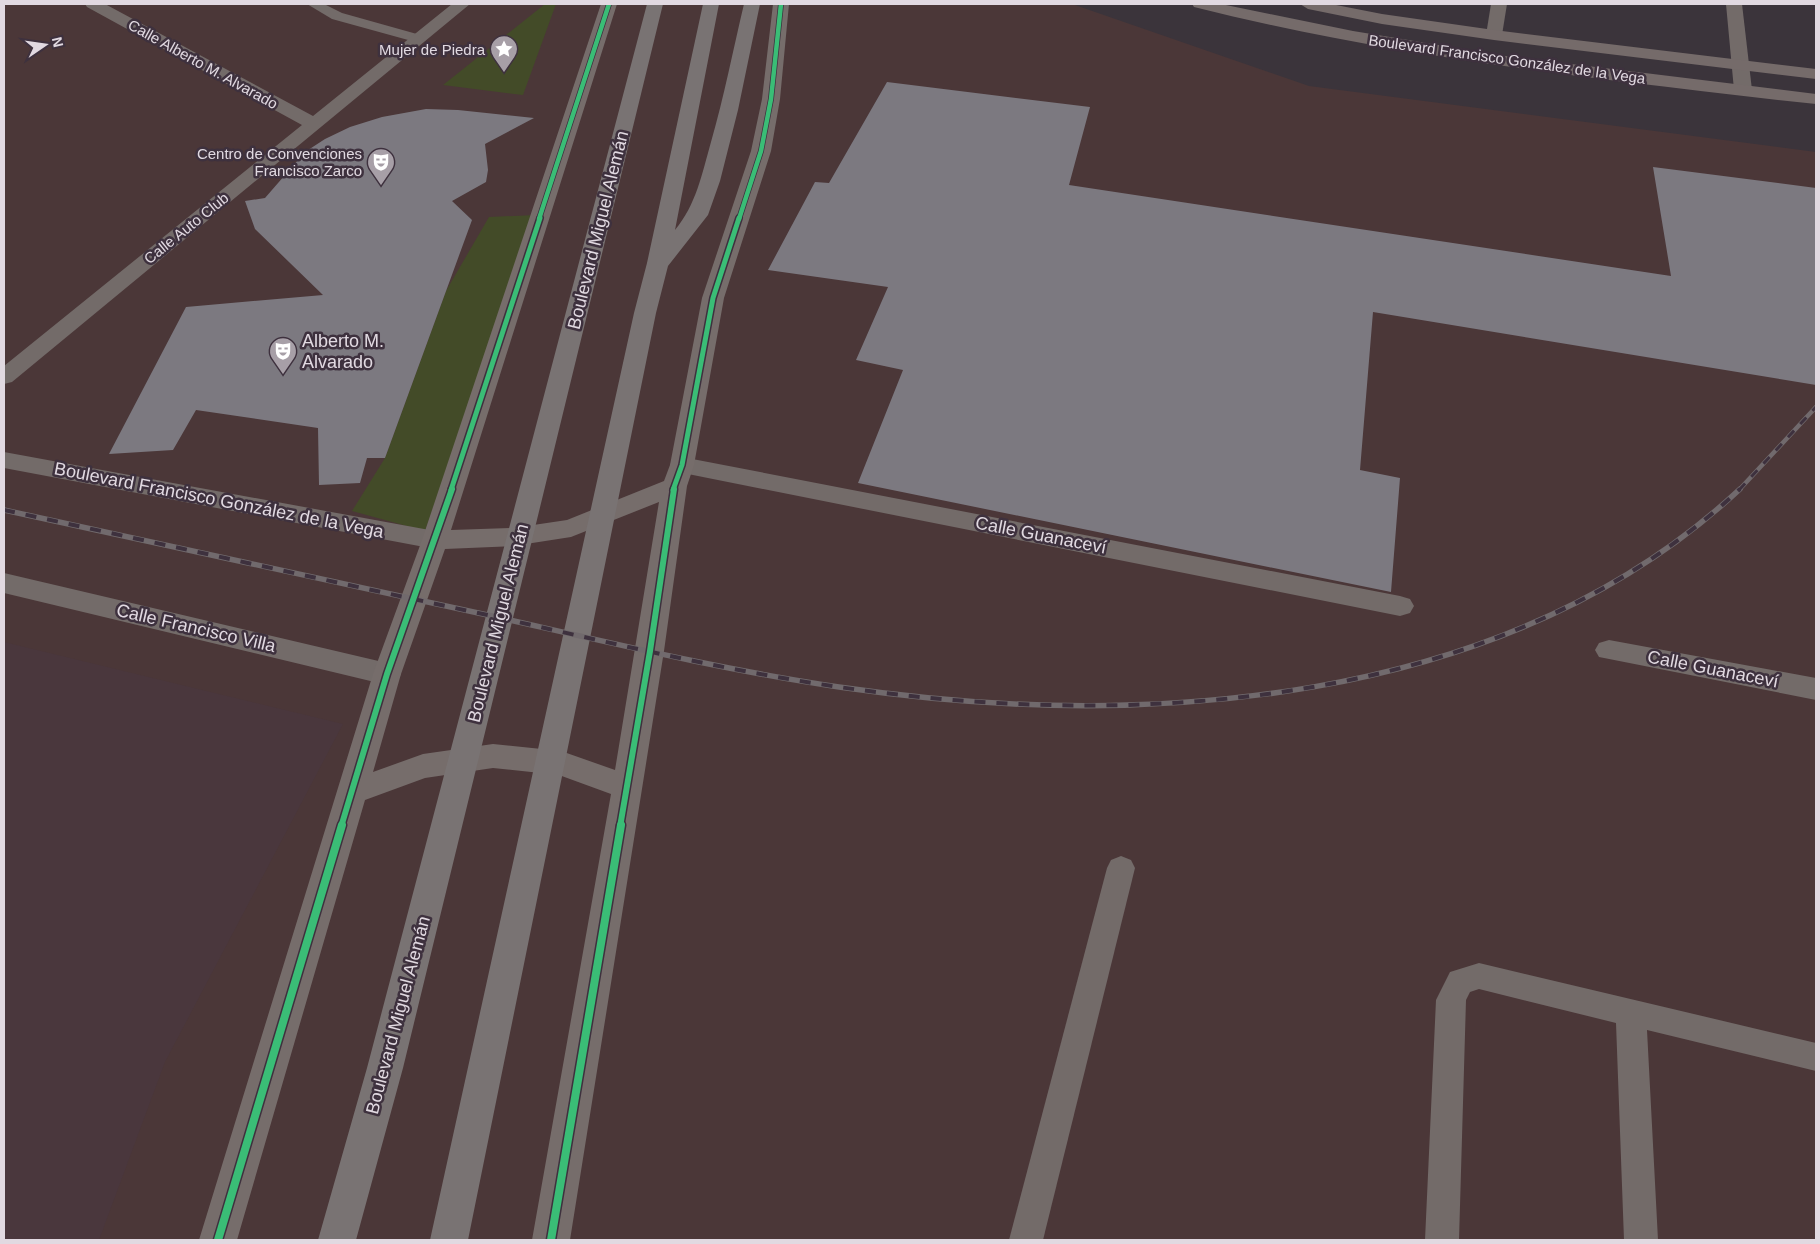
<svg xmlns="http://www.w3.org/2000/svg" width="1820" height="1244" font-family="Helvetica,sans-serif">
  <style>
    .industrial { fill: #4b3738 }
    .education { fill: #4a373d }
    .green { fill: #434b28 }
    .building { fill: #7c7980 }
    .lines { fill: none; stroke-linecap: round; stroke-linejoin: round }
    .lane { fill: #736b69; fill-rule: evenodd }
    .street { fill: #736b69; fill-rule: evenodd }
    .secondary { fill: #766d6b; fill-rule: evenodd }
    .primary { fill: #756b6a; fill-rule: evenodd }
    .highway { fill: #797373; fill-rule: evenodd }
    .rail-far1-casing { stroke: #716a6d; stroke-width: 4.5 }
    .rail-casing { stroke: #716a6d; stroke-width: 5.5 }
    .rail-far1 { stroke: #3e313e; stroke-width: 3; stroke-dasharray: 9; stroke-linecap: butt }
    .rail { stroke: #3e313e; stroke-width: 4; stroke-dasharray: 11; stroke-linecap: butt }
    .cycleway-far3-casing { stroke: #3e313e; stroke-width: 6 }
    .cycleway-far2-casing { stroke: #3e313e; stroke-width: 8 }
    .cycleway-far1-casing { stroke: #3e313e; stroke-width: 9 }
    .cycleway-casing { stroke: #3e313e; stroke-width: 11 }
    .cycleway-far3 { stroke: #3abd76; stroke-width: 4.5 }
    .cycleway-far2 { stroke: #3abd76; stroke-width: 5 }
    .cycleway-far1 { stroke: #3abd76; stroke-width: 6 }
    .cycleway { stroke: #3abd76; stroke-width: 8 }
    .labels { text-anchor: middle; dominant-baseline: central; stroke-width: 5; stroke-linejoin: round; paint-order: stroke }
    .far-poi-label { font-size: 15px; fill: #e1d9e1; stroke: #3e313e; text-anchor: end }
    .far-street-label { font-size: 15px; fill: #e1d9e1; stroke: #3e313e }
    .street-label { font-size: 18px; fill: #e1d9e1; stroke: #3e313e }
    .poi-label { font-size: 18px; fill: #e1d9e1; stroke: #3e313e; text-anchor: start }
  </style>
  <rect width="100%" height="100%" fill="#3b343b"/>
  <polygon class="industrial" points="4,4 1072,4 1309,86 1816,152 1816,1240 4,1240"/>
  <polygon class="education" points="4,642 343,724 165,1062 99,1240 4,1240"/>
  <g class="green">
    <polygon points="545,4 556,4 523,95 443,85"/>
    <polygon points="536,215 425,531 352,511 385,458 446,291 489,217"/>
  </g>
  <g class="building">
    <polygon points="887,82 1090,107 1069,185 1671,276 1653,167 1816,188 1816,385 1373,312 1360,470 1400,478 1391,592 858,483 903,370 856,360 888,287 768,270 815,182 829,183"/>
    <polygon points="426,109 458,110 534,118 485,144 488,170 486,182 452,201 472,220 385,458 367,458 360,483 319,485 318,428 196,410 173,450 109,454 186,307 323,295 255,229 245,201 265,198 305,152 325,139 350,127 382,117"/>
  </g>
  <g class="lines">
    <g class="lane">
      <polygon points="307,4 324,4 342,13 424,36 426,39 419,43 332,19"/>
      <polygon points="1121,856 1131,860 1135,868 1043,1240 1009,1240 1107,868 1111,860"/>
      <polygon points="1479,963 1816,1043 1816,1071 1647,1030 1658,1240 1624,1240 1616,1023 1479,989 1470,992 1466,1000 1459,1240 1425,1240 1436,1000 1450,972"/>
    </g>
    <g class="street">
      <polygon points="85,4 105,4 313,116 452,4 470,4 12,382 4,384 4,366 302,125 87,7"/>
      <polygon points="1491,4 1507,4 1502,35 1500,39 1488,39 1486,35"/>
      <polygon points="1726,4 1742,4 1752,90 1749,94 1737,94 1734,90"/>
      <polygon points="4,452 435,531 444,534 448,540 444,546 435,549 4,468"/>
      <polygon points="682,457 1400,596 1410,599 1414,606 1410,613 1400,616 673,471 670,465 673,459"/>
      <polygon points="4,573 387,663 397,666 401,674 397,682 387,685 4,593"/>
      <polygon points="1609,640 1816,678 1816,700 1599,657 1595,650 1599,643"/>
    </g>
    <path class="secondary" d="M601 4H617L451 530 513 528 567 520 664 481 670 465 702 298 751 151 762 99 773 4H789L780 99 771 151 724 298 694 465 687 486 664 651 570 1240H532L611 794 559 775 493 768 425 778 365 800 237 1240H199L373 674 422 540ZM659 502 615 770 561 751 493 744 423 754 373 772 401 674 445 549 513 546 571 537Z"/>
    <g class="primary">
      <path d="M1192 4H1221L1353 31 1506 56 1816 94V104C1753 98 1689 89 1625 82 1480 64 1336 43 1194 7Z"/>
      <polygon points="1300,4 1331,4 1382,14 1494,30 1816,69 1816,79 1494,40 1382,24 1308,9"/>
    </g>
    <g class="highway">
      <polygon points="647,4 663,4 403,1068 356,1240 318,1240 367,1068"/>
      <path d="M703 4H719L675 230C696 205 702 174 711 142 724 97 733 50 744 4H760L738 110 720 181 708 215 668 266 656 313 468 1240H430L634 313 647 263Z"/>
    </g>
    <g class="rail-far1-casing">
      <polyline id="rail-far1" points="1739,490 1816,407"/>
    </g>
    <g class="rail-casing">
      <path id="rail" d="M4 510C167 545 329 581 492 616 607 642 722 670 839 687 1142 731 1505 708 1740 489"/>
    </g>
    <use href="#rail-far1" class="rail-far1"/>
    <use href="#rail" class="rail"/>
    <g class="cycleway-far3-casing">
      <g id="cycleway-far3">
        <polyline points="539,219 609,4"/>
        <polyline points="739,219 761,151 771,99 781,4"/>
      </g>
    </g>
    <g class="cycleway-far2-casing">
      <g id="cycleway-far2">
        <polyline points="451,490 540,218"/>
        <polyline points="673,490 682,465 713,298 739,218"/>
      </g>
    </g>
    <g class="cycleway-far1-casing">
      <g id="cycleway-far1">
        <polyline points="341,827 387,674 452,489"/>
        <polyline points="620,827 650,651 674,489"/>
      </g>
    </g>
    <g class="cycleway-casing">
      <g id="cycleway">
        <polyline points="218,1240 342,825"/>
        <polyline points="551,1240 621,825"/>
      </g>
    </g>
    <use href="#cycleway-far3" class="cycleway-far3"/>
    <use href="#cycleway-far2" class="cycleway-far2"/>
    <use href="#cycleway-far1" class="cycleway-far1"/>
    <use href="#cycleway" class="cycleway"/>
  </g>
  <defs>
    <g id="sight-pin" transform="scale(1.4375)"><path d="M0 17L-7.5 6A9.5 9.5 0 1 1 7.5 6Z" fill="#a79fa7" stroke="#3e313e"/><path d="M0-6L1.8-2.2L6-1.7L2.9 1.2L3.7 5.4L0 3.3L-3.7 5.4L-2.9 1.2L-6-1.7L-1.8-2.2Z" fill="#fff"/></g>
    <g id="theatre-pin" transform="scale(1.4375)"><path d="M0 17L-7.5 6A9.5 9.5 0 1 1 7.5 6Z" fill="#a79fa7" stroke="#3e313e"/><path d="M-5-5.5Q0-4 5-5.5V0Q5 5 0 6Q-5 5-5 0ZM-3.3-2.5H-1v1.5H-3.3ZM1-2.5H3.3v1.5H1ZM-2.8 1Q0 5.5 2.8 1Z" fill="#fff"/></g>
  </defs>
  <g fill-rule="evenodd">
    <use href="#sight-pin" x="504" y="49"/>
    <use href="#theatre-pin" x="381" y="162"/>
    <use href="#theatre-pin" x="283" y="351"/>
  </g>
  <g class="labels">
    <g class="far-poi-label">
      <text x="485" y="49">Mujer de Piedra</text>
      <text x="362" y="153">Centro de Convenciones<tspan x="362" dy="17">Francisco Zarco</tspan></text>
    </g>
    <g class="far-street-label">
      <text transform="translate(1507 59) rotate(8)">Boulevard Francisco González de la Vega</text>
      <text transform="translate(203 64) rotate(29)">Calle Alberto M. Alvarado</text>
      <text transform="translate(186 228) rotate(-39)">Calle Auto Club</text>
    </g>
    <g class="street-label">
      <text transform="translate(598 230) rotate(-76)">Boulevard Miguel Alemán</text>
      <text transform="translate(219 500) rotate(11)">Boulevard Francisco González de la Vega</text>
      <text transform="translate(1041 535) rotate(11)">Calle Guanaceví</text>
      <text transform="translate(498 623) rotate(-76)">Boulevard Miguel Alemán</text>
      <text transform="translate(196 628) rotate(13)">Calle Francisco Villa</text>
      <text transform="translate(1713 669) rotate(11)">Calle Guanaceví</text>
      <text transform="translate(398 1015) rotate(-75)">Boulevard Miguel Alemán</text>
    </g>
    <g class="poi-label">
      <text x="302" y="341">Alberto M.<tspan x="302" dy="21">Alvarado</tspan></text>
    </g>
  </g>
  <rect width="1820" height="1244" fill="none" stroke="#e1d9e1" stroke-width="10"/>
  <g transform="translate(45 45) rotate(77)" stroke="#3e313e" stroke-width="4" paint-order="stroke">
  <path d="M0-4L9 19L0 12L-9 19Z" fill="#e1d9e1"/>
  <text y="-8" font-size="14" font-weight="bold" text-anchor="middle" fill="#e1d9e1">N</text>
  </g>
</svg>
